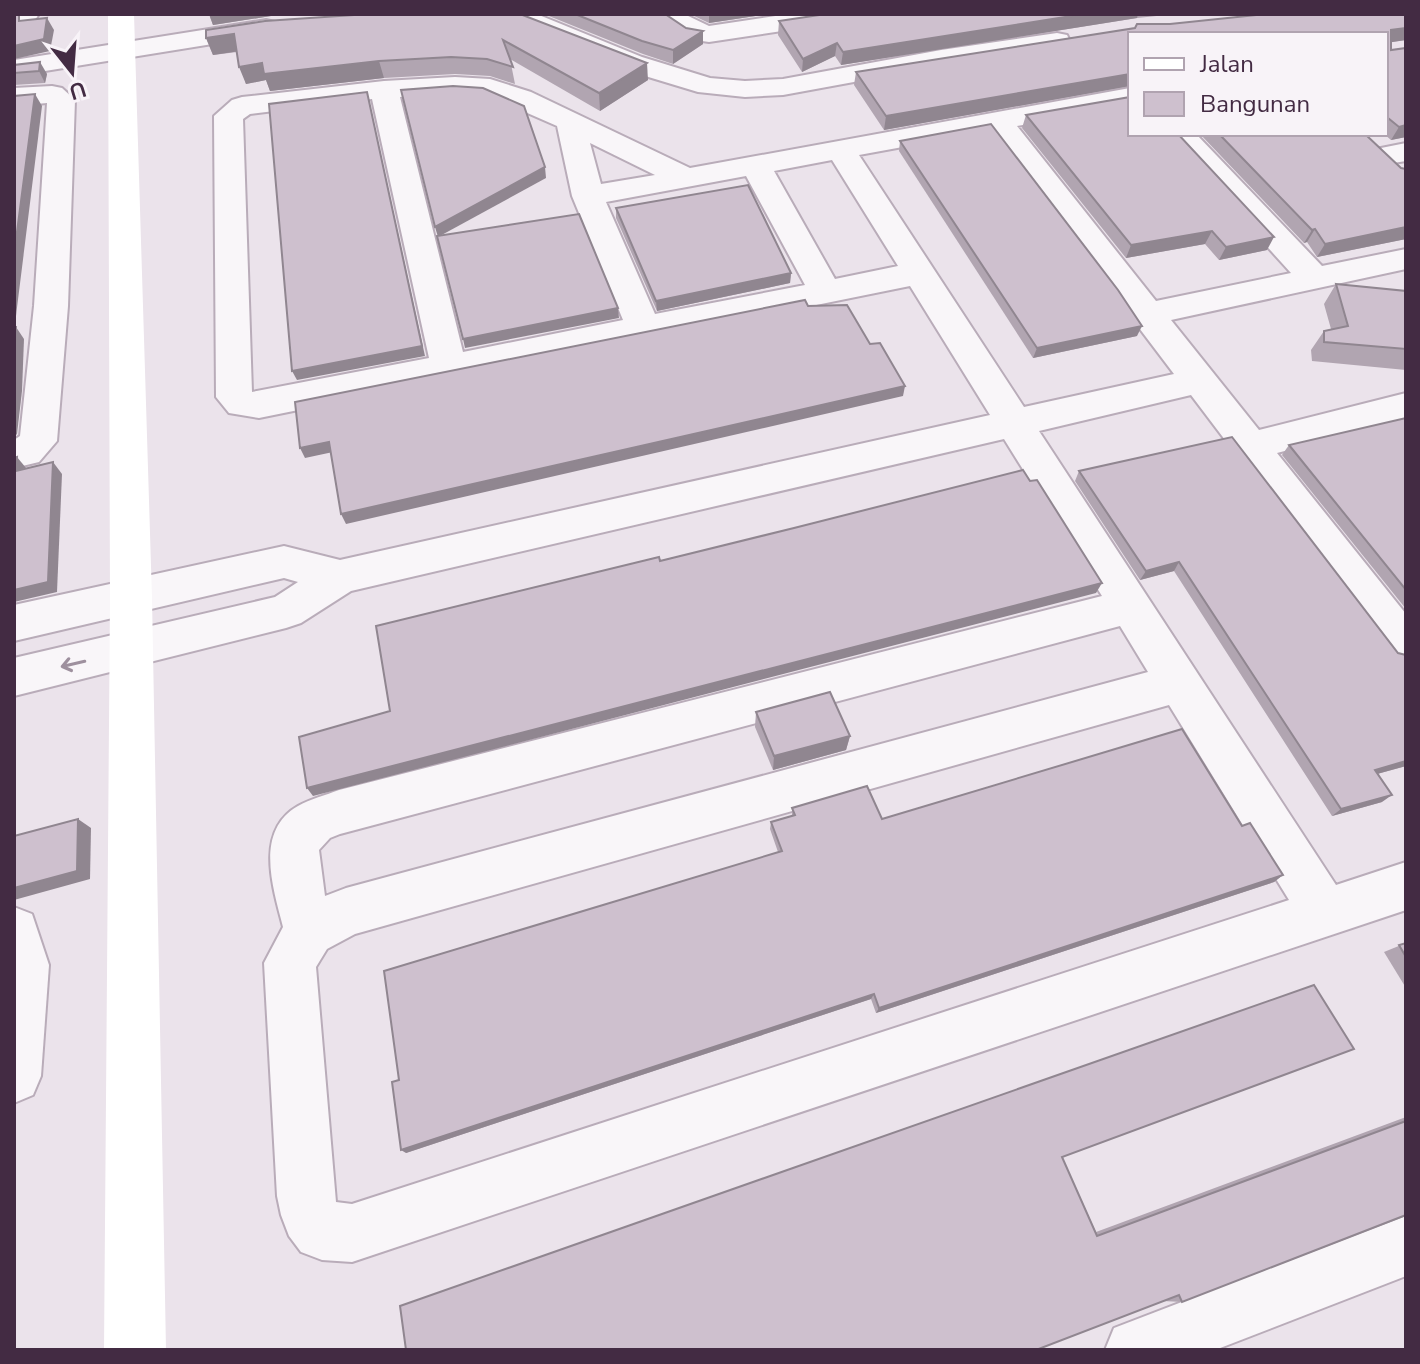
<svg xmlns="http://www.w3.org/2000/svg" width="1420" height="1364" font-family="'Nunito Sans',sans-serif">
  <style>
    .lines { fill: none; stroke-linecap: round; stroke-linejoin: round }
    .street-casing { stroke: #b9acb9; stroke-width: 4 }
    .street { fill: #f9f6f9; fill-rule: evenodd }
    .secondary { fill: #fff; fill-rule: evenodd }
    .wall { fill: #b1a5b1 }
    .shaded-wall { fill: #908690 }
    .building { fill: #cec0ce; stroke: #908690; stroke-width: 2 }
    .oneway { stroke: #9e909e }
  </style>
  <rect width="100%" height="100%" fill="#ebe3eb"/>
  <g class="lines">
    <g class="street-casing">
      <g id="street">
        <polygon points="14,14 39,14 35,20 14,24"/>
        <polygon points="479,14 539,15 642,57 710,78 745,81 783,79 941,50 1057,33 1067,35 1070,41 1067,47 1057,49 941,66 783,95 745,97 698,92 622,69 523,28 483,20"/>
        <polygon points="652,14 684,14 709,26 789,14 855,14 851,20 842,22 709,42 688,39"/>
        <polygon points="266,20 275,22 279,28 275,34 14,76 14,60"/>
        <path d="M455 77 490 79 531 92 690 168 1130 88V106L1017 126 1156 301 1291 273 1165 134H1196L1322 266 1406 249V269L1171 320 1259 430 1406 393V419L1277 453 1406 614V664L1391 659 1191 395 1039 431 1336 885 1406 862V910L352 1262 322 1260 301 1252 289 1236 281 1215 277 1196 264 963 283 927C273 888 254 831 298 806 310 799 326 795 339 790L1102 596 1004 439 351 591 301 623 286 628 14 696V658L275 597 298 582 284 578 14 641V605L284 546 340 560 990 415 910 286 259 418 229 413 216 397 214 116 232 100 242 97 384 81ZM455 93 486 95 557 126 572 196 623 320 463 352 400 97ZM372 99 429 358 252 392 243 119 250 114ZM990 131 1174 374 1024 407 859 155ZM590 143 655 175 601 184ZM832 160 898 266 835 279 774 171ZM746 176 805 285 655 314 606 202ZM1120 626 1148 672 346 888 325 896 319 850 330 838 340 834ZM1169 705 1289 900 352 1204 336 1202 316 967 327 949 355 934Z"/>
        <polygon points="52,86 62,88 75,100 68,306 57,441 39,462 14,468 14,440 20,436 34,306 47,103 14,106 14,88"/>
        <polygon points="1406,143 1406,161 1387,164 1376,161 1372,155 1376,149"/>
        <polygon points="14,907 32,914 49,965 41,1076 33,1095 14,1103"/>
        <polygon points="1406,1216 1406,1276 1215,1350 1105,1350 1114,1328"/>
      </g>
    </g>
    <use href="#street" class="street"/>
    <polygon class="secondary" points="108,14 134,14 152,598 166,1350 104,1350 110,598"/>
  </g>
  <g class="wall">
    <polygon points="209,14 301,14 271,16 213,25"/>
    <polygon points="520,14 648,80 600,111 510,59 515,84 490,76 455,74 384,78 270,91 266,80 246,84 237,52 213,55 206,38"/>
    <polygon points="544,14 665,14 703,44 673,64 643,54"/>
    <polygon points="690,14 769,14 709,23"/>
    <polygon points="826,14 1176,14 1137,18 841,65 835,56 802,72 778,35 779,21"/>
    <polygon points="1266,14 1406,14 1406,40 1391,42 1391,50 1406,48 1406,137 1391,140 1384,134 1386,134 1386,34 1130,34 1130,86 884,130 854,85 856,72 1135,28 1137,24 1170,24"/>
    <polygon points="14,65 47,74 45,83 14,85"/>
    <polygon points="1026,115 1267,250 1219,260 1205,244 1126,258 1022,128"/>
    <polygon points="1200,134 1365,134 1401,168 1406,169 1406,239 1317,257 1307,242 1304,243"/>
    <polygon points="900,141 1137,336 1033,358 899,151"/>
    <polygon points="616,208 791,273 790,283 657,311 616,218"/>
    <polygon points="1336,284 1406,291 1406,370 1312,361 1311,350 1324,331 1331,329 1324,304"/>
    <polygon points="1406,418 1406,609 1282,455 1289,445"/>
    <polygon points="1079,471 1398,653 1406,655 1406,766 1377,774 1382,802 1332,816 1174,571 1140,580 1075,481"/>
    <polygon points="756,712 850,736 846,750 773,770 755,727"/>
    <polygon points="792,808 882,819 1242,826 1283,875 1274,882 876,1013 871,999 406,1153 399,1080 778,852 770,829 771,822 792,816"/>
    <polygon points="1406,943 1406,988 1384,952"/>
    <polygon points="1406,1117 1406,1215 1182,1302 1163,1301 1036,1350 1062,1157 1096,1232"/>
  </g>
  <g class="shaded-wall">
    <polygon points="209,14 270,14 271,16 213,25"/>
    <polygon points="709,14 769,14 709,23"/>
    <polygon points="1084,14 1138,14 1137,18 841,65 843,52"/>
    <polygon points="47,18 54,30 50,51 14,59 14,46"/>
    <polygon points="1406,28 1406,40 1386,43 1391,30"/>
    <polygon points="703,31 703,44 673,64 673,50"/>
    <polygon points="234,34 240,51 213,55 206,38"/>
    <polygon points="837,43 835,56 802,72 803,59"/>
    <polygon points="379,61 384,78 270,91 266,80 246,84 239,67 262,63"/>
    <polygon points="40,62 47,74 45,83 39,71"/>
    <polygon points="647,63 648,80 600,111 599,93"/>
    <polygon points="1130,74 1130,86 884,130 886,116"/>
    <polygon points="367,92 425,356 297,380 292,371"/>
    <polygon points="35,94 42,106 14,332 14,255"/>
    <polygon points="1406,125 1406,137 1391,140 1399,127"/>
    <polygon points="545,167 546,178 438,237 435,227"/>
    <polygon points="1406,227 1406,239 1317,257 1325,244"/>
    <polygon points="1315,229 1307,242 1304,243 1312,230"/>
    <polygon points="1212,231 1205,244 1126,258 1131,245"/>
    <polygon points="1274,237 1267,250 1219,260 1226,247"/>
    <polygon points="791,273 790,283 657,311 656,301"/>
    <polygon points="618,308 619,318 465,348 463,339"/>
    <polygon points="1142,326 1137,336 1033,358 1037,348"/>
    <polygon points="16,327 24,339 22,391 17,434 14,437 14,359"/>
    <polygon points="905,386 903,396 346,524 341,514"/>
    <polygon points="329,442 333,452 305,458 300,448"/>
    <polygon points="17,457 26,468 16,471"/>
    <polygon points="53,462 62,474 57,592 14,602 14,590"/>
    <polygon points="1179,562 1174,571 1140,580 1146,571"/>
    <polygon points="1102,583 1096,593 313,796 307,788"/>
    <polygon points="850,736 846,750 773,770 774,756"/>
    <polygon points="1406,761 1406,766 1366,777 1375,770"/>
    <polygon points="1392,795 1382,802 1332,816 1341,809"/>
    <polygon points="78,819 91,828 90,879 14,900 14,888"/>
    <polygon points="1283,875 1274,882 876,1013 879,1008"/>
    <polygon points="874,994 871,999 406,1153 401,1150"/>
  </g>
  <g class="building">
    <polygon points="14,14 19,14 19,21 47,18 44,39 14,46"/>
    <polygon points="369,14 520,14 647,63 599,93 503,40 513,67 487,59 451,57 379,61 264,74 262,63 239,67 234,34 206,38 206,30 265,21"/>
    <polygon points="575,14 665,14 686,28 703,31 673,50 642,41"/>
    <polygon points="826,14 1084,14 843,52 837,43 803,59 779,21"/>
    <polygon points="1266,14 1406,14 1406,28 1391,30 1391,50 1406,48 1406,125 1399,127 1388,118 1386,118 1386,34 1130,34 1130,74 886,116 856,72 1135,28 1137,24 1170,24"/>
    <polygon points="40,62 39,71 14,73 14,65"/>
    <polygon points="453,86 483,88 524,106 545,167 435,227 401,90"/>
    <polygon points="367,92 422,346 292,371 269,104"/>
    <polygon points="35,94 14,255 14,96"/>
    <polygon points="1130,97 1130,134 1178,134 1274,237 1226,247 1212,231 1131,245 1026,115"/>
    <polygon points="991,124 1118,290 1142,326 1037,348 900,141"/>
    <polygon points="1219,134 1365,134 1401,168 1406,169 1406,227 1325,244 1315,229 1312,230"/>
    <polygon points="748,185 791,273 656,301 616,208"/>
    <polygon points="579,214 618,308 463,339 437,236"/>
    <polygon points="1336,284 1406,291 1406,349 1324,342 1324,331 1348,326"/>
    <polygon points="805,300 808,306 847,305 870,344 880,343 905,386 341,514 329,442 300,448 295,402"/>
    <polygon points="14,327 16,327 14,359"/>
    <polygon points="1406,418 1406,590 1289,445"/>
    <polygon points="1232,437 1398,653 1406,655 1406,761 1375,770 1392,795 1341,809 1179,562 1146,571 1079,471"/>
    <polygon points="17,457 16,471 53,462 48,582 14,590 14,458"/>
    <polygon points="1023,470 1030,481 1037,480 1102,583 307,788 299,737 390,711 376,626 659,557 660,561 794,528"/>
    <polygon points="830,692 850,736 774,756 756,712"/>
    <polygon points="1182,729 1242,826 1250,823 1283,875 879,1008 874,994 401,1150 392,1082 399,1080 384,971 782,851 771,822 795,815 792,808 867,786 882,819"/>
    <polygon points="78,819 77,871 14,888 14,836"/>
    <polygon points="1406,943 1406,957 1399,945"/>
    <polygon points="1314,985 1354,1049 1062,1157 1097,1236 1406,1121 1406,1215 1182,1302 1179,1295 1036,1350 406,1350 400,1306"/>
  </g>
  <defs><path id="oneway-shaft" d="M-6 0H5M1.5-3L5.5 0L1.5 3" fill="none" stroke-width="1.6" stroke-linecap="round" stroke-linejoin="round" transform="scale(2)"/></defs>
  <use class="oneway" href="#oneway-shaft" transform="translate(73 664) rotate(167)"/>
  <rect width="1420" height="1364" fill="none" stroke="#432b43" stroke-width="32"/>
  <rect x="1128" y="32" width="260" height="104" fill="#f8f3f8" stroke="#b0a3b0" stroke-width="2"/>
  <rect x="1144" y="58" width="40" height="12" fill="#ffffff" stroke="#b0a3b0" stroke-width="2"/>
  <text x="1200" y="72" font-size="24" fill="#432b43">Jalan</text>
  <rect x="1144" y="92" width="40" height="24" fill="#cec0ce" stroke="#b0a3b0" stroke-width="2"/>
  <text x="1200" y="112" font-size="24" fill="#432b43">Bangunan</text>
  <g transform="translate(72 72) rotate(163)" stroke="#f8f3f8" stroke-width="6" paint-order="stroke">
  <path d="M0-6L14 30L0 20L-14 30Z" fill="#432b43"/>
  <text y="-12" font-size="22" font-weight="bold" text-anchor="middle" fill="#432b43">U</text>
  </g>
</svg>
